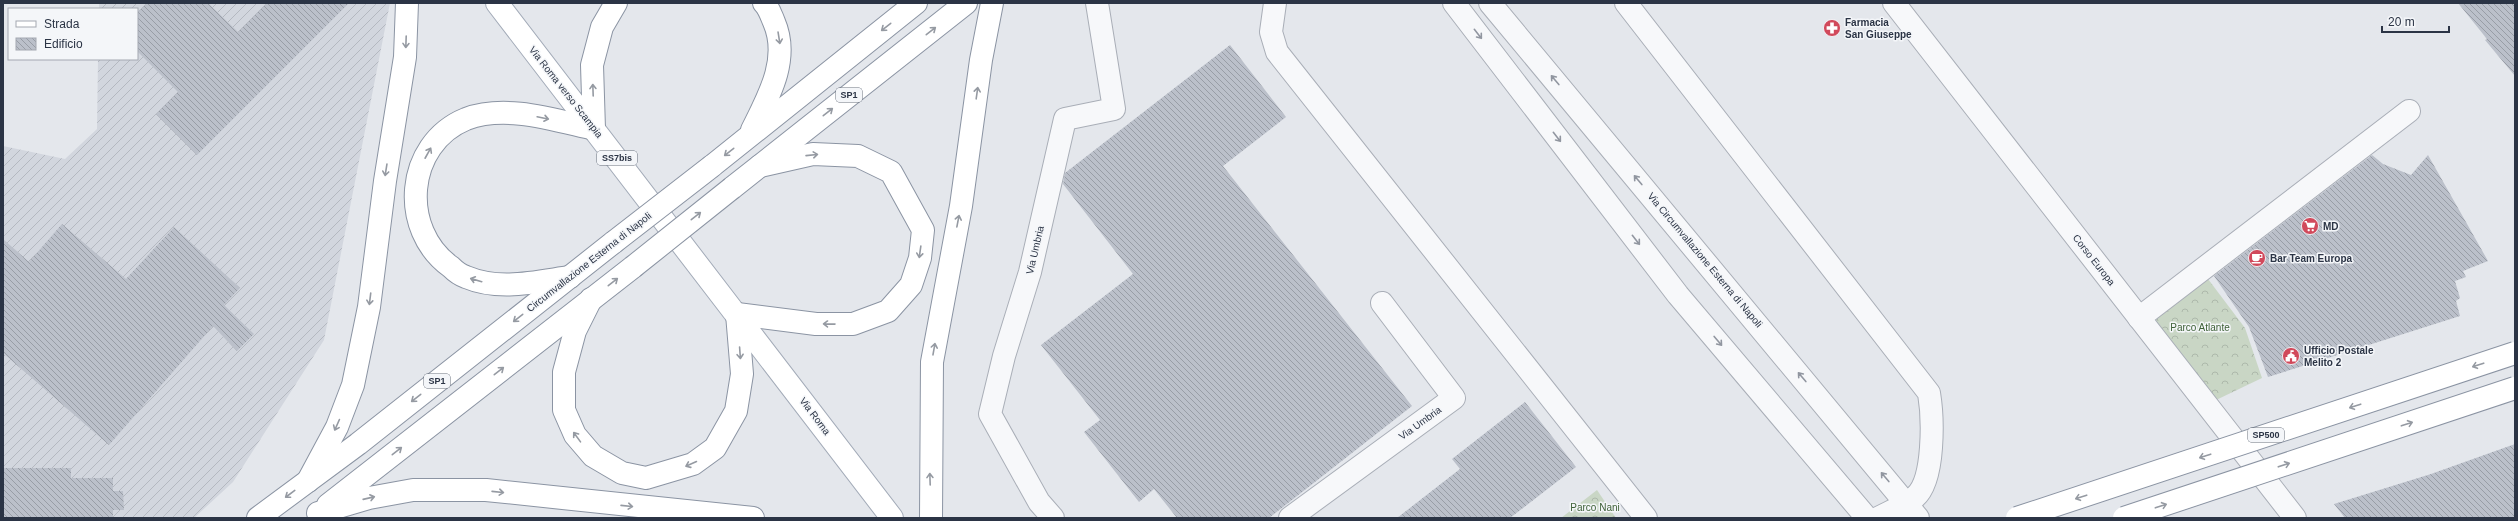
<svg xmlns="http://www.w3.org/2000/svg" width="2518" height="521" font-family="Helvetica,sans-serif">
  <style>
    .industrial { fill: url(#industrial-furrows) }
    .forest { fill: url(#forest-crowns) }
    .building { fill: url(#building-back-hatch) }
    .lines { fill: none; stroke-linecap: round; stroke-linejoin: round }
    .minor-casing { stroke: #a9aeb7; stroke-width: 24 }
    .major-casing { stroke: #a3abb8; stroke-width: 24 }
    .highway-casing { stroke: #8b94a3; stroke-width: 24 }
    .minor { stroke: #f7f8fa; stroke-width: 22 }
    .major { stroke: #fff; stroke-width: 22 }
    .highway { stroke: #fff; stroke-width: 22 }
    .highway-bridge-casing { stroke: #8b94a3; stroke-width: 24; stroke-linecap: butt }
    .highway-bridge { stroke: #fff; stroke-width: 22 }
    .oneway { stroke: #959aa2 }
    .oneway2 { stroke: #9196a0 }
    .labels { text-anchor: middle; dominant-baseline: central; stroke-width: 3; stroke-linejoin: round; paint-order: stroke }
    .shield { fill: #f4f6f9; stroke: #676e7b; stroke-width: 1 }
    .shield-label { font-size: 9px; font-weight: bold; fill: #2b3445 }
    .poi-label { font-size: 10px; font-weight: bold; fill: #2b3445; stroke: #f4f6f9; text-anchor: start }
    .street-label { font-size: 10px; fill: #2b3445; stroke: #f4f6f9 }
    .park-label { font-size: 10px; fill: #3f6138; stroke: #f4f6f9 }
  </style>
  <defs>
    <pattern id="industrial-furrows" width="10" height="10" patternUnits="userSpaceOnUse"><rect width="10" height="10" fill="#d2d6de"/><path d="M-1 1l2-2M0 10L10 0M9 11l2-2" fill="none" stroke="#b4b8c0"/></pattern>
    <pattern id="forest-crowns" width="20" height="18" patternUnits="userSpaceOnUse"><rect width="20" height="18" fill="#c9d6c5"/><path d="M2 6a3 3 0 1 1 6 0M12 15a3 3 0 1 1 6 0" fill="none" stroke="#adb8ab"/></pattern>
    <pattern id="building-back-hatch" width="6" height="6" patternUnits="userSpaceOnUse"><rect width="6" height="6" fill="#bbc0ca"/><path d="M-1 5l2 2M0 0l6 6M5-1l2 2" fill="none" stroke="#989da6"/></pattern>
  </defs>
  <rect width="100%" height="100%" fill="#e4e7ec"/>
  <polygon class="industrial" points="99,3 390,3 324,340 233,482 194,518 3,518 3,146 65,159 97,129 98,59 137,59 137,9 99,9"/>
  <g class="forest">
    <polygon points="2205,275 2245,328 2262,378 2214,401 2149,318"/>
    <polygon points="1597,490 1616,518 1561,518"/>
  </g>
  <g class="building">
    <polygon points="147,3 208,3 238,32 267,3 349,3 197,155 156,114 178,92 137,51 137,13"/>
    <polygon points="2458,3 2515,3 2515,76 2485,40 2487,39"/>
    <polygon points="1230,45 1286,117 1223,166 1412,406 1269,518 1177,518 1154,489 1139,502 1084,432 1100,420 1041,345 1133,274 1063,184 1065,173"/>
    <polygon points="2372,155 2383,164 2411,175 2428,155 2488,261 2463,271 2466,277 2455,281 2460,298 2456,301 2460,316 2268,377 2249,327 2214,276"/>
    <polygon points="62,224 126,279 174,227 240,288 224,305 254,334 237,351 213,326 109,445 3,353 3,239 29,262"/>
    <polygon points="1525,402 1576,467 1510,518 1397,518 1460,469 1452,459"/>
    <polygon points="2515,444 2515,518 2345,518 2334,504 2431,474"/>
    <polygon points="3,468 71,468 71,478 113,478 113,491 123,491 124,510 113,510 113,518 3,518"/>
  </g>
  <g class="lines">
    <g class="minor-casing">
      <g id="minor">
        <polyline points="1275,3 1271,32 1277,52 1646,518"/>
        <polyline points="1454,3 1678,295 1867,518"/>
        <polyline points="1490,3 1918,518"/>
        <path d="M1626 3 1929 393C1933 417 1935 480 1915 497 1905 506 1889 512 1878 518"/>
        <polyline points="1894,3 2295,518"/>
        <polyline points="2139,318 2409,111"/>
        <polyline points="1053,518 1039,502 990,414 1004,356 1030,272 1065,119 1114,109 1097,3"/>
        <polyline points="1290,518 1454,398 1382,303"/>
      </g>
    </g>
    <g class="major-casing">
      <polyline id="major" points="497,3 892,518"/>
    </g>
    <g class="highway-casing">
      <g id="highway">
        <path d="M752 130C769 96 790 59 774 22 771 15 769 8 764 3"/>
        <polyline points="712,166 916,3"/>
        <polyline points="732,188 966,3"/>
        <path d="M570 277C535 282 499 291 466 277 460 275 455 271 451 267 399 230 405 144 466 119 506 104 554 120 594 129L592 65 602 27 616 3"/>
        <polyline points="591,299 575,331 564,372 564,410 575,435 593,456 622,473 646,478 693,464 715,448 736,411 742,374 737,314 816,324 853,324 888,311 911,285 920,258 923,230 891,172 858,156 813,154 760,166"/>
        <polyline points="308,481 337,427 353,385 369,307 385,181 405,57 407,3"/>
        <polyline points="328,505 633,267"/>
        <polyline points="318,513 369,498 413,490 486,490 753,518"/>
        <polyline points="258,518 358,444 614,242"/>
        <polyline points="931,518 932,362 961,206 981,60 992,3"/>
      </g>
    </g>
    <use href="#minor" class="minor"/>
    <use href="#major" class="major"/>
    <use href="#highway" class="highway"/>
    <g class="highway-bridge-casing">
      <g id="highway-bridge">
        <polyline points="614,242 712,166"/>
        <polyline points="633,267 732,188"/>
        <polyline points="2017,518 2515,353"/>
        <polyline points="2124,518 2515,388"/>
      </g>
    </g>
    <use href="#highway-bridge" class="highway-bridge"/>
  </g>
  <defs><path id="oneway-shaft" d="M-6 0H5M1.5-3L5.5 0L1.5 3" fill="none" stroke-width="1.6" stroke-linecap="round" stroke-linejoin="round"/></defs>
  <g class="oneway">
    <use href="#oneway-shaft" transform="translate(886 27) rotate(142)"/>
    <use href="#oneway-shaft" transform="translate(931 31) rotate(-38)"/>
    <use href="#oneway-shaft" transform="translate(779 38) rotate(81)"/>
    <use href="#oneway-shaft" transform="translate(406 42) rotate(92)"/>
    <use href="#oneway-shaft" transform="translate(593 90) rotate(-92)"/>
    <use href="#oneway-shaft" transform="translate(977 93) rotate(-82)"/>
    <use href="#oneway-shaft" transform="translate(828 112) rotate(-38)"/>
    <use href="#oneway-shaft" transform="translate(543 118) rotate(12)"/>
    <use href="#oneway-shaft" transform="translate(729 152) rotate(142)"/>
    <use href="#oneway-shaft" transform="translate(428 153) rotate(-61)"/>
    <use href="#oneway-shaft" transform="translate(812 155) rotate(-6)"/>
    <use href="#oneway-shaft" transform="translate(386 170) rotate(99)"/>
    <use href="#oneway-shaft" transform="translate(696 216) rotate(-38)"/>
    <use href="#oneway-shaft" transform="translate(958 221) rotate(-79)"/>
    <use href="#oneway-shaft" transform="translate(920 252) rotate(98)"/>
    <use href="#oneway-shaft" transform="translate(476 280) rotate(-164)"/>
    <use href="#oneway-shaft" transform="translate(613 282) rotate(-38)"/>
    <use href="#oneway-shaft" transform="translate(370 299) rotate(97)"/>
    <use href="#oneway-shaft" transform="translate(518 318) rotate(142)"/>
    <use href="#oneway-shaft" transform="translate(829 324) rotate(-179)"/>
    <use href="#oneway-shaft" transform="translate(934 349) rotate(-80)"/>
    <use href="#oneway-shaft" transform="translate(740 353) rotate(86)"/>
    <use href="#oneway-shaft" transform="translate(2478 365) rotate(162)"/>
    <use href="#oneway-shaft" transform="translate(499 371) rotate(-38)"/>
    <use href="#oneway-shaft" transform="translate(416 398) rotate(142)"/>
    <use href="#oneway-shaft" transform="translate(2355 406) rotate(162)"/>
    <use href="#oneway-shaft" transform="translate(2407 424) rotate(-18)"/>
    <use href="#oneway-shaft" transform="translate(337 425) rotate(114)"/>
    <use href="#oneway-shaft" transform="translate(577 437) rotate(-126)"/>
    <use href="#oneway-shaft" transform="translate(397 451) rotate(-38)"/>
    <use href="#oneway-shaft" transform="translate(2205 456) rotate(162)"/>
    <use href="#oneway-shaft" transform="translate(691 464) rotate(156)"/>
    <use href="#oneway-shaft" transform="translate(2284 465) rotate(-18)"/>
    <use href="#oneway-shaft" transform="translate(930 479) rotate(-92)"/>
    <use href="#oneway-shaft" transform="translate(498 492) rotate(6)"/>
    <use href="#oneway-shaft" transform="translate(290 494) rotate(143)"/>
    <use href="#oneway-shaft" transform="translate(2081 497) rotate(162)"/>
    <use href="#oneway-shaft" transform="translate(369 498) rotate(-13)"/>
    <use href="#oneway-shaft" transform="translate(627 506) rotate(6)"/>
    <use href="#oneway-shaft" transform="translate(2161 506) rotate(-18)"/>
  </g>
  <g class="oneway2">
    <use href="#oneway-shaft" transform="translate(1478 34) rotate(52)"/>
    <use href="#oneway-shaft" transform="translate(1555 80) rotate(-130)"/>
    <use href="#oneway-shaft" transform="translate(1557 137) rotate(52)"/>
    <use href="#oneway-shaft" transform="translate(1638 180) rotate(-130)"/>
    <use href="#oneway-shaft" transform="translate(1636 240) rotate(52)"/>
    <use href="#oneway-shaft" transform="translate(1718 341) rotate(50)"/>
    <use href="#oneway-shaft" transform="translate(1802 377) rotate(-130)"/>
    <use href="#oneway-shaft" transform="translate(1885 477) rotate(-130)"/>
  </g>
  <defs>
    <g id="pharmacy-disc" transform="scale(0.9)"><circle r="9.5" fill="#d1495b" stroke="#f4f6f9"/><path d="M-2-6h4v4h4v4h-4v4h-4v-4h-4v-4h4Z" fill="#fff"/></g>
    <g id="supermarket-disc" transform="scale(0.9)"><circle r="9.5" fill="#d1495b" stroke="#f4f6f9"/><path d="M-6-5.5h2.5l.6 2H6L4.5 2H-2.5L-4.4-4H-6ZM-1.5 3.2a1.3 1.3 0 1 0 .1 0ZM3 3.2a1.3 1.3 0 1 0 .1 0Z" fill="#fff"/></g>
    <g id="cafe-disc" transform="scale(0.9)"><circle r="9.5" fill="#d1495b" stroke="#f4f6f9"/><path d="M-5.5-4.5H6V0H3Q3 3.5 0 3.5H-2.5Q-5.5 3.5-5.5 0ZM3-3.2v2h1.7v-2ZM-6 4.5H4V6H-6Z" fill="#fff"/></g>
    <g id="civic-disc" transform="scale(0.9)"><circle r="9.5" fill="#d1495b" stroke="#f4f6f9"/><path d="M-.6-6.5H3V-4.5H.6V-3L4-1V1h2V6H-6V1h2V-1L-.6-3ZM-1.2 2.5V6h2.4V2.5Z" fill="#fff"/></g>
  </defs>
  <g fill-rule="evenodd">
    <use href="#pharmacy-disc" x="1832" y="28"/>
    <use href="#supermarket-disc" x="2310" y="226"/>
    <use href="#cafe-disc" x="2257" y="258"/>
    <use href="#civic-disc" x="2291" y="356"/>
  </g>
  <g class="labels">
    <g class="shield">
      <rect x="836" y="88" width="26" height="14" rx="3"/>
      <rect x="597" y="151" width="40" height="14" rx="3"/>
      <rect x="424" y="374" width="26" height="14" rx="3"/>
      <rect x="2248" y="428" width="36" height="14" rx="3"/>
    </g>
    <g class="shield-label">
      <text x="849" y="95">SP1</text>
      <text x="617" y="158">SS7bis</text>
      <text x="437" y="381">SP1</text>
      <text x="2266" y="435">SP500</text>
    </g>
    <g class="poi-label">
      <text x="1845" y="22">Farmacia<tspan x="1845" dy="12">San Giuseppe</tspan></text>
      <text x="2323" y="226">MD</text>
      <text x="2270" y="258">Bar Team Europa</text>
      <text x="2304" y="350">Ufficio Postale<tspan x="2304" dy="12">Melito 2</tspan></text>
    </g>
    <g class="street-label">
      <text transform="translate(566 92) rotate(52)">Via Roma verso Scampia</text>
      <text transform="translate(1035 250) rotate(-77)">Via Umbria</text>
      <text transform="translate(1705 260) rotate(50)">Via Circumvallazione Esterna di Napoli</text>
      <text transform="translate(2094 260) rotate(52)">Corso Europa</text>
      <text transform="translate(589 262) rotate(-38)">Circumvallazione Esterna di Napoli</text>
      <text transform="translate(815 416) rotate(53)">Via Roma</text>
      <text transform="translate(1420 423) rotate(-36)">Via Umbria</text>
    </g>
    <g class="park-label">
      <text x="2200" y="327">Parco Atlante</text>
      <text x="1595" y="507">Parco Nani</text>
    </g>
  </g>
  <rect width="2518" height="521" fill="none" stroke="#2b3445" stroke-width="8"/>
  <rect x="8" y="8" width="130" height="52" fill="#f4f6f9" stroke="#a4a8b1"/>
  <rect x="16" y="21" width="20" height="6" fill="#ffffff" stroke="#a4a8b1"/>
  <text x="44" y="28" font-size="12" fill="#2b3445">Strada</text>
  <rect x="16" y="38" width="20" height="12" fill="url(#building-back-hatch)" stroke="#a4a8b1"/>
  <text x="44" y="48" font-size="12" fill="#2b3445">Edificio</text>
  <path d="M2382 26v6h67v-6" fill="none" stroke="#2b3445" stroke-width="2"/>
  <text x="2388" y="26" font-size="12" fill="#2b3445" stroke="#f4f6f9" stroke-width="3" paint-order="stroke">20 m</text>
</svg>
